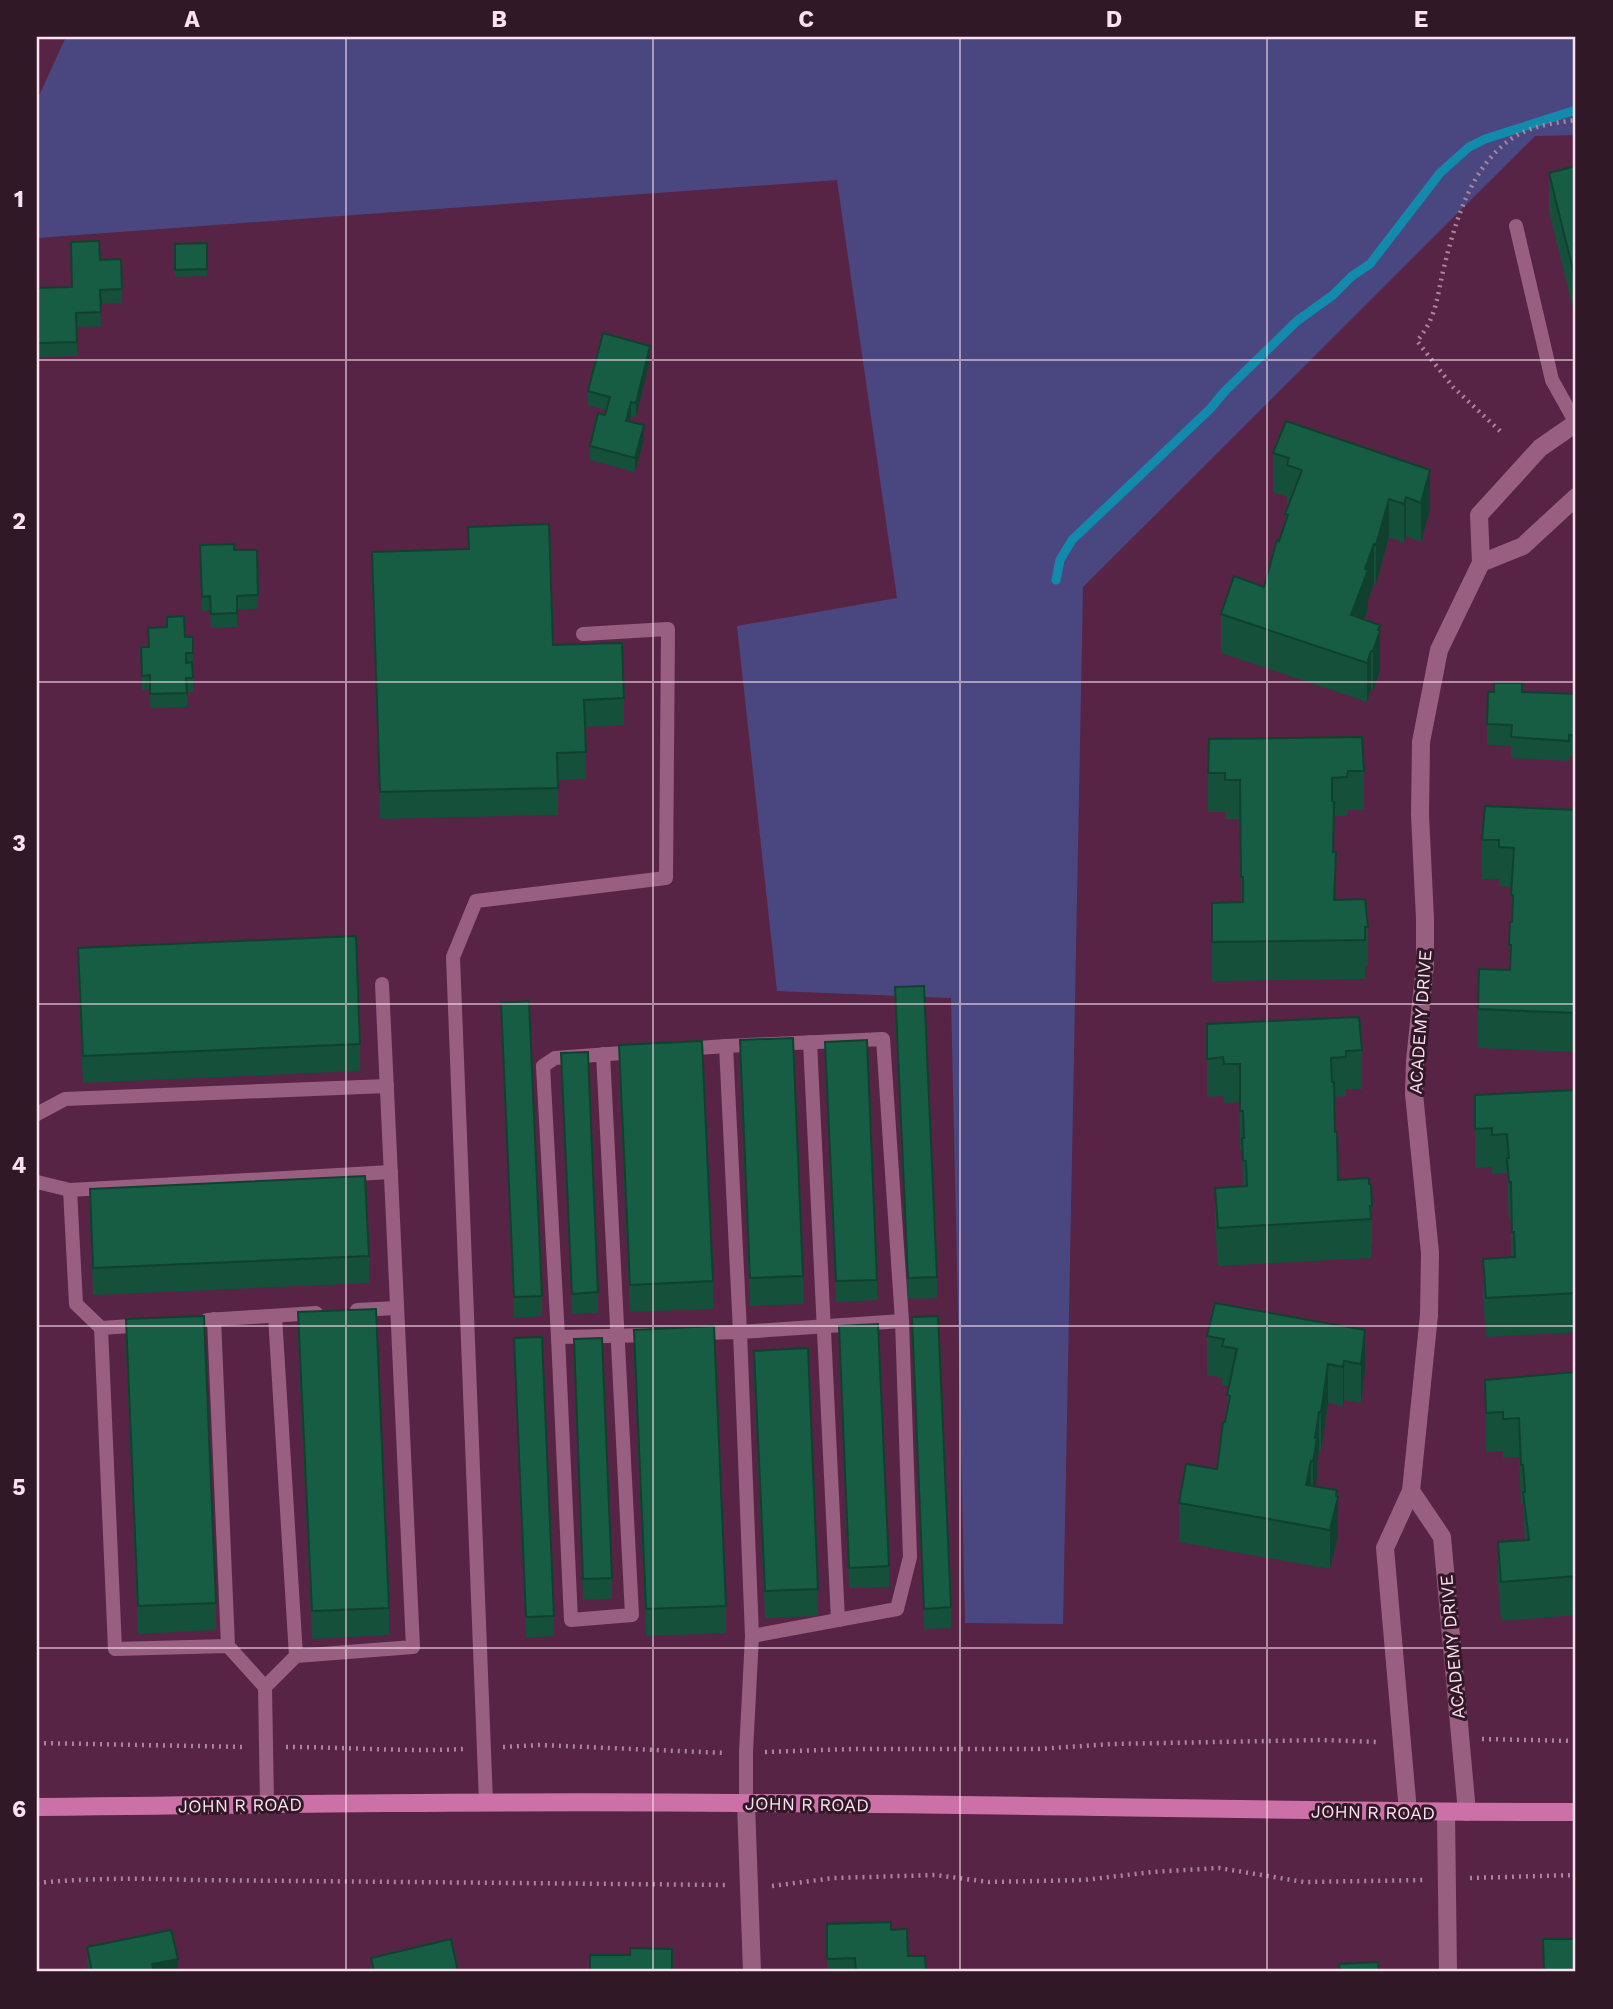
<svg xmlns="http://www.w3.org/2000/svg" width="1613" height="2009" font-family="'Work Sans',sans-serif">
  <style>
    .green { fill: #4a4780 }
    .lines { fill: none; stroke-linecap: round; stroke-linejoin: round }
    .stream { stroke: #128aac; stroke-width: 9 }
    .path { stroke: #ab849c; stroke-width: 4.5; stroke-dasharray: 2 5; stroke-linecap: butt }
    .lane { stroke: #985f81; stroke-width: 14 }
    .street { stroke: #985f81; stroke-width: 18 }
    .secondary { stroke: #cc71a8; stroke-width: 18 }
    .wall { fill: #14503a }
    .shaded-wall { fill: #10412f }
    .building { fill: #175d43; stroke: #10412f; stroke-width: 2 }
    .grid { fill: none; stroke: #fce1f0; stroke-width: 2; stroke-opacity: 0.55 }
    .labels { text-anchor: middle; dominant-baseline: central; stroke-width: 6; stroke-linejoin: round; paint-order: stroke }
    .street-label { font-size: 18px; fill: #fce1f0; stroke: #301826 }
    .neatline { fill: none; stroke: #fce1f0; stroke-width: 2.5 }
    .grid-label { font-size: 23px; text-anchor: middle; font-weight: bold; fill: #fce1f0 }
  </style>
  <rect width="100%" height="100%" fill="#582445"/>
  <polygon class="green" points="66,37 1576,37 1576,135 1535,136 1083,587 1063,1624 965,1623 951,998 777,991 737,626 897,598 837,180 37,238 37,100"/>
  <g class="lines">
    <polyline class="stream" points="1056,580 1060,560 1072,540 1210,409 1225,391 1297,321 1333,295 1352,276 1370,264 1440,173 1469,147 1485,139 1576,110"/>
    <g class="path">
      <path d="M1500 431 1453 387 1417 341C1437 317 1437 296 1444 267 1456 220 1471 165 1514 137 1533 125 1555 123 1576 120"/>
      <polyline points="1482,1739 1576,1741"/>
      <polyline points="37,1743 246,1747"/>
      <path d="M286 1747C345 1747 404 1752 463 1749"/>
      <polyline points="503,1747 540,1745 725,1753"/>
      <polyline points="765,1752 853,1749 1038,1749 1111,1744 1321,1740 1379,1742"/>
      <polyline points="1470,1878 1576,1875"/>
      <path d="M37 1883C89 1878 140 1878 192 1880L729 1885"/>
      <polyline points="772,1886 834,1878 935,1875 989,1882 1084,1880 1152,1872 1219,1868 1304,1882 1426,1880"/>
    </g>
    <g class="lane">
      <polyline points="1516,226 1552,380 1576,423"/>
      <polyline points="810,1042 838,1620"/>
      <polyline points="684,1049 726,1046"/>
      <polyline points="636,1052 555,1058 543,1066 558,1337 653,1335"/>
      <polyline points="37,1114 65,1099 387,1086"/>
      <polyline points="37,1182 70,1190"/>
      <polyline points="357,1310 397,1308"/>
      <polyline points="275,1316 296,1656"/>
      <polyline points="214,1319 228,1646"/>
      <polyline points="207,1320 316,1313"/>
      <polyline points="101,1328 145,1325"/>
      <polyline points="698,1333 740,1332 902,1321 883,1039 726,1046 740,1332 752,1636 746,1752 746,1803"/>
      <polyline points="558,1337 571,1620 632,1615 603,1054"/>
      <polyline points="752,1636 897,1609 910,1557 902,1321"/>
      <polyline points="265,1687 228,1646 115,1649 101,1328 76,1304 70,1190 391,1172"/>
      <polyline points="486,1802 453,957 476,901 666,878 668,629 583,634"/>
      <polyline points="267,1804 265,1687 296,1656 413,1647 382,984"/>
    </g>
    <g class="street">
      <polyline points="1481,563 1523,546 1576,497"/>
      <polyline points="1411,1491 1442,1537 1467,1812"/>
      <polyline points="746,1803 752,1972"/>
      <polyline points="1408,1812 1385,1548 1411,1491 1429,1315 1430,1253 1414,1094 1415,1061 1425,965 1425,919 1420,815 1421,742 1439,650 1481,563 1479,515 1540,448 1576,423"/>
      <polyline points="1446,1813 1448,1972"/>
    </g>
    <path class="secondary" d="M37 1807C271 1804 506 1801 741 1803 1019 1804 1298 1812 1576 1812"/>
  </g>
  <g class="wall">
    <polygon points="1576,166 1576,321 1549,211 1549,173"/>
    <polygon points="207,243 207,276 175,277 175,244"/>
    <polygon points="121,259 122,303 100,304 101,326 77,327 77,356 37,357 37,288 71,287 100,260"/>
    <polygon points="650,360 636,417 631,416 629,421 644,439 635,472 590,460 590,446 605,415 606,410 588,405 588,391"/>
    <polygon points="1273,453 1430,470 1430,509 1421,542 1406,536 1404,543 1389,537 1376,584 1374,583 1368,601 1368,609 1364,619 1380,663 1380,670 1373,690 1371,689 1367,702 1221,653 1221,614 1264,587 1285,522 1285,514 1289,504 1287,504 1287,497 1273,492"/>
    <polygon points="468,527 553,645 624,698 624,725 585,727 586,779 558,780 558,815 380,819 372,552 468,549"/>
    <polygon points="200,545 234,550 257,550 258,609 237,610 237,627 211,628 210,610 202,611"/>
    <polygon points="185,637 193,637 193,692 187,692 187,707 150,708 150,689 142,690 141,647 148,647"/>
    <polygon points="1522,692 1576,694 1576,756 1569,756 1569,761 1511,758 1511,746 1487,745 1487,724"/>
    <polygon points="1364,771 1364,810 1348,810 1347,816 1334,816 1334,852 1335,900 1368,927 1368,966 1365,966 1365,979 1212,981 1212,903 1241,902 1240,819 1225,819 1225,812 1208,812 1208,773"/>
    <polygon points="1576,810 1576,1052 1478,1048 1478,1009 1509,970 1509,945 1511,922 1512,887 1499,886 1499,879 1482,879 1482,840"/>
    <polygon points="78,948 360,1044 360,1071 83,1083 78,975"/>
    <polygon points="895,987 937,1277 937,1298 908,1299"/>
    <polygon points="501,1003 542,1296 542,1316 514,1318"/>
    <polygon points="1207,1024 1362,1050 1362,1089 1346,1089 1346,1096 1335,1097 1335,1132 1338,1180 1369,1184 1372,1206 1372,1245 1371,1245 1371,1258 1218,1266 1215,1227 1215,1188 1243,1186 1242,1150 1240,1150 1239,1102 1224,1103 1223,1096 1207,1097"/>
    <polygon points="740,1040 803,1276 803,1304 750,1306 740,1068"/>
    <polygon points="825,1042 877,1280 877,1300 836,1302"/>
    <polygon points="619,1045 713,1281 713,1309 630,1312 619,1072"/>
    <polygon points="561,1053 598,1292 598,1313 572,1314"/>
    <polygon points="1576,1090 1576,1332 1486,1337 1483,1297 1483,1259 1511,1257 1511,1220 1509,1221 1507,1173 1492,1174 1492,1167 1475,1168 1475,1095"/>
    <polygon points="90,1189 369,1256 369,1283 93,1295 90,1216"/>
    <polygon points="298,1312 389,1608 389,1635 312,1639 298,1340"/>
    <polygon points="912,1317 951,1607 951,1628 924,1629"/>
    <polygon points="126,1319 216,1603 216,1630 138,1634 126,1346"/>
    <polygon points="839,1326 889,1566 889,1587 849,1588"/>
    <polygon points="634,1330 726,1606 726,1633 646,1636 634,1357"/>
    <polygon points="1365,1330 1365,1369 1361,1403 1344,1400 1343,1406 1328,1403 1321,1451 1319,1451 1317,1464 1317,1477 1315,1486 1337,1497 1338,1536 1330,1569 1179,1542 1179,1503 1217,1469 1227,1409 1227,1395 1229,1386 1222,1385 1222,1378 1207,1375 1207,1336"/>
    <polygon points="514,1338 554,1616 554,1636 526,1638"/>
    <polygon points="574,1339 612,1578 612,1599 583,1600"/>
    <polygon points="754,1351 818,1589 818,1616 765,1618 754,1378"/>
    <polygon points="1576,1372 1576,1615 1501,1621 1498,1581 1498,1542 1525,1540 1523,1509 1523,1504 1521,1504 1519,1457 1503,1458 1503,1451 1486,1452 1485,1380"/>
    <polygon points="827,1924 891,1930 855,1972 827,1972"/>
    <polygon points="87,1947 178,1972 89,1972 87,1961"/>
    <polygon points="371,1958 458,1972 371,1972"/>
  </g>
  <g class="shaded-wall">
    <polygon points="650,346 650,360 636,417 636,403"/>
    <polygon points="631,402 631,416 626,435 626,421"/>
    <polygon points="644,425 644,439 635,472 635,458"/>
    <polygon points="1430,470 1430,509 1421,542 1421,503"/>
    <polygon points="1406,497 1406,536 1404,543 1404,504"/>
    <polygon points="1389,499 1389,537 1376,584 1376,545"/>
    <polygon points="1374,544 1374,583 1368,601 1368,609 1351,653 1351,615"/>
    <polygon points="1380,625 1380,670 1373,690 1373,651"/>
    <polygon points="1371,651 1371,689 1367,702 1367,663"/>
    <polygon points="1336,852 1336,891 1334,939 1334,900"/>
    <polygon points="1365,1330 1365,1369 1361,1403 1361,1364"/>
    <polygon points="1344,1361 1344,1400 1343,1406 1343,1367"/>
    <polygon points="1328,1364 1328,1403 1321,1451 1321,1412"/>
    <polygon points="1319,1412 1319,1451 1317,1464 1317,1477 1313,1501 1313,1462 1315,1438"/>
    <polygon points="1311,1461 1311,1500 1306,1485"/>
    <polygon points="1337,1490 1337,1502 1338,1497 1338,1536 1330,1569 1330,1530"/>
    <polygon points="178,1959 178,1972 152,1972 152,1964"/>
  </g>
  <g class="building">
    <polygon points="1576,166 1576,282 1549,173"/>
    <polygon points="99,241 100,260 121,259 122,289 100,290 101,312 76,313 77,342 37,343 37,288 72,287 71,242"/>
    <polygon points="207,243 207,269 175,270 175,244"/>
    <polygon points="603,333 650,346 636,403 631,402 626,421 644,425 635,458 590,446 598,413 605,415 610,397 588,391"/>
    <polygon points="1286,421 1430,470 1421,503 1406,497 1404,504 1389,499 1376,545 1374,544 1365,569 1368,570 1351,615 1380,625 1378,630 1380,631 1373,651 1371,651 1367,663 1221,614 1234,576 1264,587 1277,540 1279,541 1288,515 1285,514 1302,470 1287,465 1289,458 1273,453"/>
    <polygon points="549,524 553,645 622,643 624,698 584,700 586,752 557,753 558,788 380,792 372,552 469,549 468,527"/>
    <polygon points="234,544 234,550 257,550 258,595 237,596 237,613 211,614 210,596 202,597 200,545"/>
    <polygon points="184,616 185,637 193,637 193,653 186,653 186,663 192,662 193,678 186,678 187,693 150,694 150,675 142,676 141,647 149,647 148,628 167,627 167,617"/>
    <polygon points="1494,683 1522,683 1522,692 1576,694 1576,736 1569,735 1569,741 1511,737 1512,725 1487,724 1488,692 1494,692"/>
    <polygon points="1362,737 1364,771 1348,771 1347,777 1332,778 1332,801 1334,802 1333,852 1336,852 1334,900 1365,899 1368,927 1365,927 1365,940 1212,942 1212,903 1243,902 1243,877 1241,877 1240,780 1225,780 1225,773 1208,773 1209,739"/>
    <polygon points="1485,806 1576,810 1576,1013 1478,1009 1479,969 1510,970 1511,945 1509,945 1510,922 1512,922 1513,895 1511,895 1514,848 1499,847 1499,840 1482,840"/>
    <polygon points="356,936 360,1044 83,1056 78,948"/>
    <polygon points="924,986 937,1277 908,1278 895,987"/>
    <polygon points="529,1001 542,1296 514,1297 501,1003"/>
    <polygon points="1359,1017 1362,1050 1346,1051 1346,1057 1331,1058 1332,1082 1334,1082 1335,1132 1337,1132 1338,1180 1369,1178 1369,1184 1371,1185 1372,1206 1370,1206 1371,1219 1218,1228 1215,1188 1247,1186 1246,1161 1243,1161 1242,1138 1244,1138 1243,1111 1240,1111 1240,1064 1224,1064 1223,1057 1207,1059 1207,1024"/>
    <polygon points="793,1038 803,1276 750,1278 740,1040"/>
    <polygon points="867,1040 877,1280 836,1281 825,1042"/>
    <polygon points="702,1041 713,1281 630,1285 619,1045"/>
    <polygon points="588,1052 598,1292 572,1294 561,1053"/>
    <polygon points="1576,1090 1576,1293 1486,1298 1483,1259 1515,1257 1514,1232 1512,1232 1511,1182 1509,1182 1507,1158 1509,1158 1507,1134 1492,1135 1492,1128 1475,1129 1475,1095"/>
    <polygon points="365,1176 369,1256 93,1268 90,1189"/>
    <polygon points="1215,1303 1365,1330 1361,1364 1344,1361 1343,1367 1328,1364 1321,1412 1319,1412 1315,1438 1317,1438 1313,1462 1311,1461 1306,1485 1337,1490 1336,1496 1338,1497 1330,1530 1179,1503 1186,1464 1217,1469 1223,1422 1225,1422 1230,1396 1227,1395 1237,1349 1222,1346 1224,1339 1207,1336"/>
    <polygon points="376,1309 389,1608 312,1611 298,1312"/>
    <polygon points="204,1316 216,1603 138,1606 126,1319"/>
    <polygon points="938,1316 951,1607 924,1609 912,1317"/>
    <polygon points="878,1324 889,1566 849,1568 839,1326"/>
    <polygon points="714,1326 726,1606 646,1609 634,1330"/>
    <polygon points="542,1337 554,1616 526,1617 514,1338"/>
    <polygon points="602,1338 612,1578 583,1579 574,1339"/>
    <polygon points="808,1348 818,1589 765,1591 754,1351"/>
    <polygon points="1576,1372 1576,1576 1501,1582 1498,1542 1529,1540 1523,1492 1525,1492 1523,1465 1521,1465 1519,1418 1503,1419 1503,1412 1486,1413 1485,1380"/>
    <polygon points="891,1922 891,1930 907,1929 908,1956 925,1956 926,1972 856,1972 855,1958 827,1959 827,1924"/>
    <polygon points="171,1930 178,1959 152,1964 154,1972 92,1972 87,1947"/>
    <polygon points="451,1939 458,1972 374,1972 371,1958"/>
    <polygon points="1543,1939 1576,1939 1576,1972 1544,1972"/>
    <polygon points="630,1948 672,1949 672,1972 590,1972 590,1955 630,1955"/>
    <polygon points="1378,1962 1379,1972 1340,1972 1339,1964"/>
  </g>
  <path class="grid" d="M346 37V1972M653 37V1972M960 37V1972M1267 37V1972M37 360H1576M37 682H1576M37 1004H1576M37 1326H1576M37 1648H1576"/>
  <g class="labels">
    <g class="street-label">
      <text transform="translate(1420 1022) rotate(-86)">ACADEMY DRIVE</text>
      <text transform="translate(1452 1647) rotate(-95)">ACADEMY DRIVE</text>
      <text transform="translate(807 1804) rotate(1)">JOHN R ROAD</text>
      <text transform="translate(240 1805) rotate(-1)">JOHN R ROAD</text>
      <text transform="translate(1373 1812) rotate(1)">JOHN R ROAD</text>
    </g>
  </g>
  <rect width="1613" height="2009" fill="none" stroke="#301826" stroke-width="77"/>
  <rect x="38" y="38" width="1536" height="1932" class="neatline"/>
  <g class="grid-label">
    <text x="192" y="27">A</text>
    <text x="499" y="27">B</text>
    <text x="806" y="27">C</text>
    <text x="1114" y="27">D</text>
    <text x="1421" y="27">E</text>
    <text x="19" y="207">1</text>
    <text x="19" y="529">2</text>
    <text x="19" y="851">3</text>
    <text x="19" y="1173">4</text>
    <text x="19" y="1495">5</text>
    <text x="19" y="1817">6</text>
  </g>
</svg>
